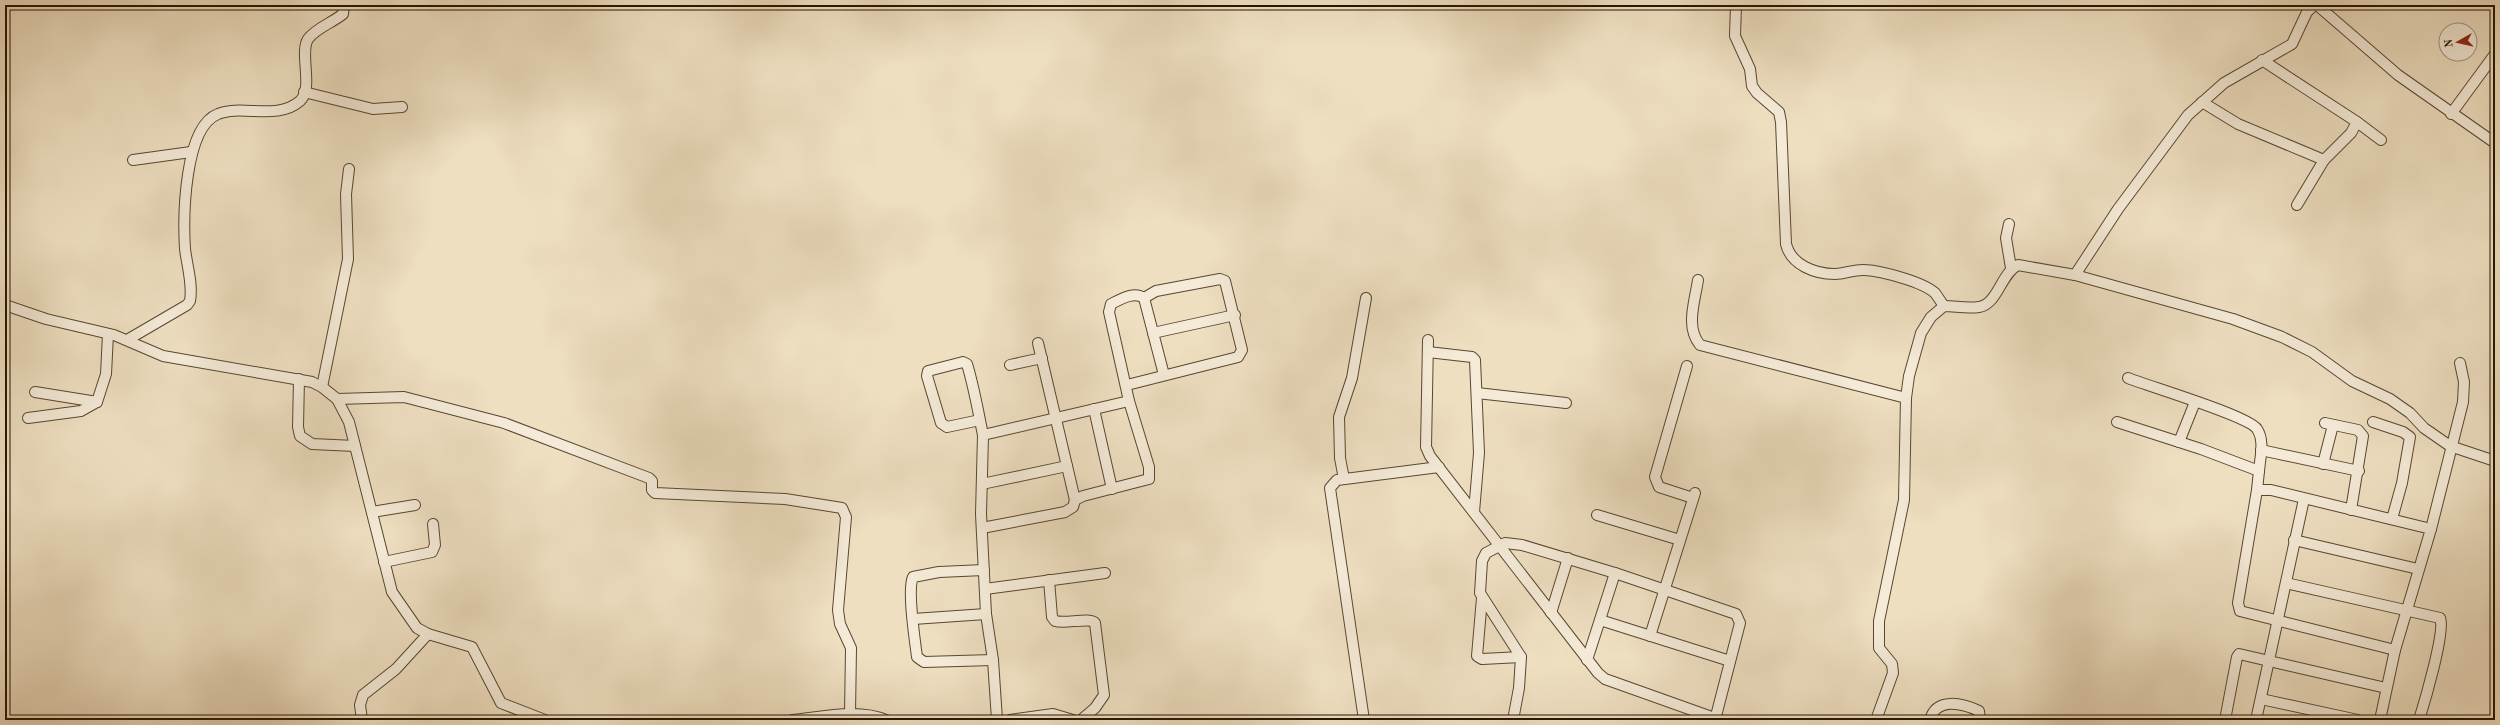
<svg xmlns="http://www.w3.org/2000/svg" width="2500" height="725" font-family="'Old Standard TT',serif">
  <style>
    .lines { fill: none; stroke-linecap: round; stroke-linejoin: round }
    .minor-casing { stroke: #584730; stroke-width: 12 }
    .minor { stroke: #f4ead7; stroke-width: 10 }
  </style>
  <rect width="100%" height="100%" fill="#eedfc1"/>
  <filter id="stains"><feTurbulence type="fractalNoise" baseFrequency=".005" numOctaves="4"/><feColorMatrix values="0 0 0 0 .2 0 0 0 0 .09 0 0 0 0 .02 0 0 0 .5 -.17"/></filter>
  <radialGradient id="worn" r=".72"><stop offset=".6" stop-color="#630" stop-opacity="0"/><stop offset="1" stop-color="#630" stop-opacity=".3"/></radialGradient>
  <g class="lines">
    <g class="minor-casing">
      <g id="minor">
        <path d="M1736 5 1735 36 1750 69 1752 86 1757 93 1779 112 1781 122 1786 244C1791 265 1815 274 1835 274 1845 274 1855 269 1865 270 1882 271 1923 282 1935 293 1938 297 1941 302 1944 306"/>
        <polyline points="2317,5 2398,75 2495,143"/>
        <polyline points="2262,60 2357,122 2351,133 2324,160 2297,205"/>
        <polyline points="304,92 373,109 402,107"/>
        <polyline points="2202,102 2238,124 2324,160"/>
        <polyline points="2451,114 2495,54"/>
        <polyline points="2357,122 2381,140"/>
        <polyline points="133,160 191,152"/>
        <polyline points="2009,224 2006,238 2011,268"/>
        <polyline points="2075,275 2233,319 2282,337 2312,352 2352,381 2390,399 2410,413 2424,428 2450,446 2495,461"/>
        <path d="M1698 280C1695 301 1685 327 1700 345L1906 398"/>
        <polyline points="5,305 46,319 114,335 163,356 312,382 322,387 337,399 349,422 392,592 417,628 428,634 472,647 501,703 545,720"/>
        <polyline points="1153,333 1235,315"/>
        <path d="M127 340 187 305 190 301C193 284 187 266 185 249 183 217 184 127 218 114 242 104 277 121 300 101 314 88 299 53 308 39 316 28 332 23 343 14L344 5"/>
        <polyline points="1428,340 1426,447 1430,456 1598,673 1605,679 1720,720"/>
        <polyline points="1038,343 1075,500"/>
        <polyline points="1428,352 1472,357 1475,360 1479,453 1474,512"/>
        <polyline points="1010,365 1042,358"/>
        <polyline points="1687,366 1655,477 1659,487 1693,498"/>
        <path d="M2128 378C2148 386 2249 416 2257 429 2265 441 2260 458 2259 471"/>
        <polyline points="299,379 298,427 300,436 312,444 355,446"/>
        <polyline points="1127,385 1238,357 1242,350 1225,281 1220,279 1156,291 1144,298"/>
        <polyline points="322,387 348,259 346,194 349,169"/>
        <polyline points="35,392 97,402 106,374 108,334"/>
        <polyline points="1477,393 1566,403"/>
        <polyline points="337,399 404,397 504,423 649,478 652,481 652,490 655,493 785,499 842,508 846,517 838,610 840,624 851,648 850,714"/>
        <polyline points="1094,409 1112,489"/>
        <polyline points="28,418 81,411 97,402"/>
        <path d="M980 420 947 427 941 423 927 376 928 371 963 362 967 364C974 387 978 411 983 435"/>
        <polyline points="2117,422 2201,449 2259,471 2257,490 2271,490 2431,529 2395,650 2380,720"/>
        <polyline points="2373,422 2403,432 2410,437 2402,483 2392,519"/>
        <polyline points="2325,423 2358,430 2363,436 2351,510"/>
        <polyline points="2179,442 2195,402"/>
        <polyline points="2261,450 2359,471"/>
        <polyline points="2323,464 2333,425"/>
        <polyline points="1344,479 1340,458 1339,417 1352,378 1366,298"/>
        <polyline points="982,484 1067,466"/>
        <polyline points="2257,490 2238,603 2240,611 2395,650"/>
        <polyline points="372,512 415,505"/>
        <polyline points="1597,515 1680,540"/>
        <polyline points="982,528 1065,512 1073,507 1075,500 1083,496 1149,479 1149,467 1129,401"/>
        <polyline points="2431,529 2463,402 2464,382 2460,363"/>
        <polyline points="2294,540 2418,569"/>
        <polyline points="384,562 432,552 435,545 433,524"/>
        <path d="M984 570 939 572 913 577C907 589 915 641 917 657L924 662 993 660"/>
        <path d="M1049 580 1052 617 1055 621C1065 624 1091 617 1095 623L1104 695 1095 708 1081 720"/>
        <path d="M2286 583 2440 618C2446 630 2424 704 2419 720"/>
        <polyline points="985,589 1105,573"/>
        <polyline points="1482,598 1477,656 1482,659 1521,657"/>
        <polyline points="1551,613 1568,558"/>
        <polyline points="913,619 986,614"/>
        <polyline points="1600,620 1730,661"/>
        <polyline points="1650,636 1695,493"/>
        <polyline points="1587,660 1615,573 1736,614 1740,623 1715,720"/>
        <polyline points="2261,699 2358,720"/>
        <polyline points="362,720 360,705 363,695 396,669 428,634"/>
        <path d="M792 720C822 717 858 708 886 720"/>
        <path d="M997 720 993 660 986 614 981 514 983 435 1129 401 1109 312 1111 304C1121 299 1134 291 1144 298L1164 375"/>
        <polyline points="1010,720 1053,714 1073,720"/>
        <polyline points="1364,720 1330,488 1337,480 1439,467"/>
        <polyline points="1513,720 1519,688 1521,657 1480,593 1482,561 1486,553 1505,543 1522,545 1615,573"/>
        <path d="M1876 720 1893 673 1892 664 1879 648V621L1904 500 1906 398 1909 376 1921 333 1931 317 1944 306C1955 306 1967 309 1979 307 1998 304 2001 273 2018 265L2075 275 2118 209 2188 115 2224 83 2292 44 2307 12 2314 5"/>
        <path d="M1930 720C1936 697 1962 703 1979 711L1980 720"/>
        <polyline points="2225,720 2237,657 2239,654 2386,688"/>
        <polyline points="2256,720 2304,499"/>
      </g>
    </g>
    <use href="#minor" class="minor"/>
  </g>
  <rect width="2500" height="725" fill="none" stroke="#eedfc1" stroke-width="20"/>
  <rect x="6" y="6" width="2488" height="713" fill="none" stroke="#261400" stroke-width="2"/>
  <rect x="10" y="10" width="2480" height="705" fill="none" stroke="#261400"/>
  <g transform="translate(2458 42) rotate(262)"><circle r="19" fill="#f4ead7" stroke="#a29481"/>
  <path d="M0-3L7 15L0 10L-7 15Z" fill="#8f2418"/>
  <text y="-6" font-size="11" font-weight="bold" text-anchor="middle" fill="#261400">N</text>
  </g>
  <rect width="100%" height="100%" filter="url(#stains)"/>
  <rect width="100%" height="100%" fill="url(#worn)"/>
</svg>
